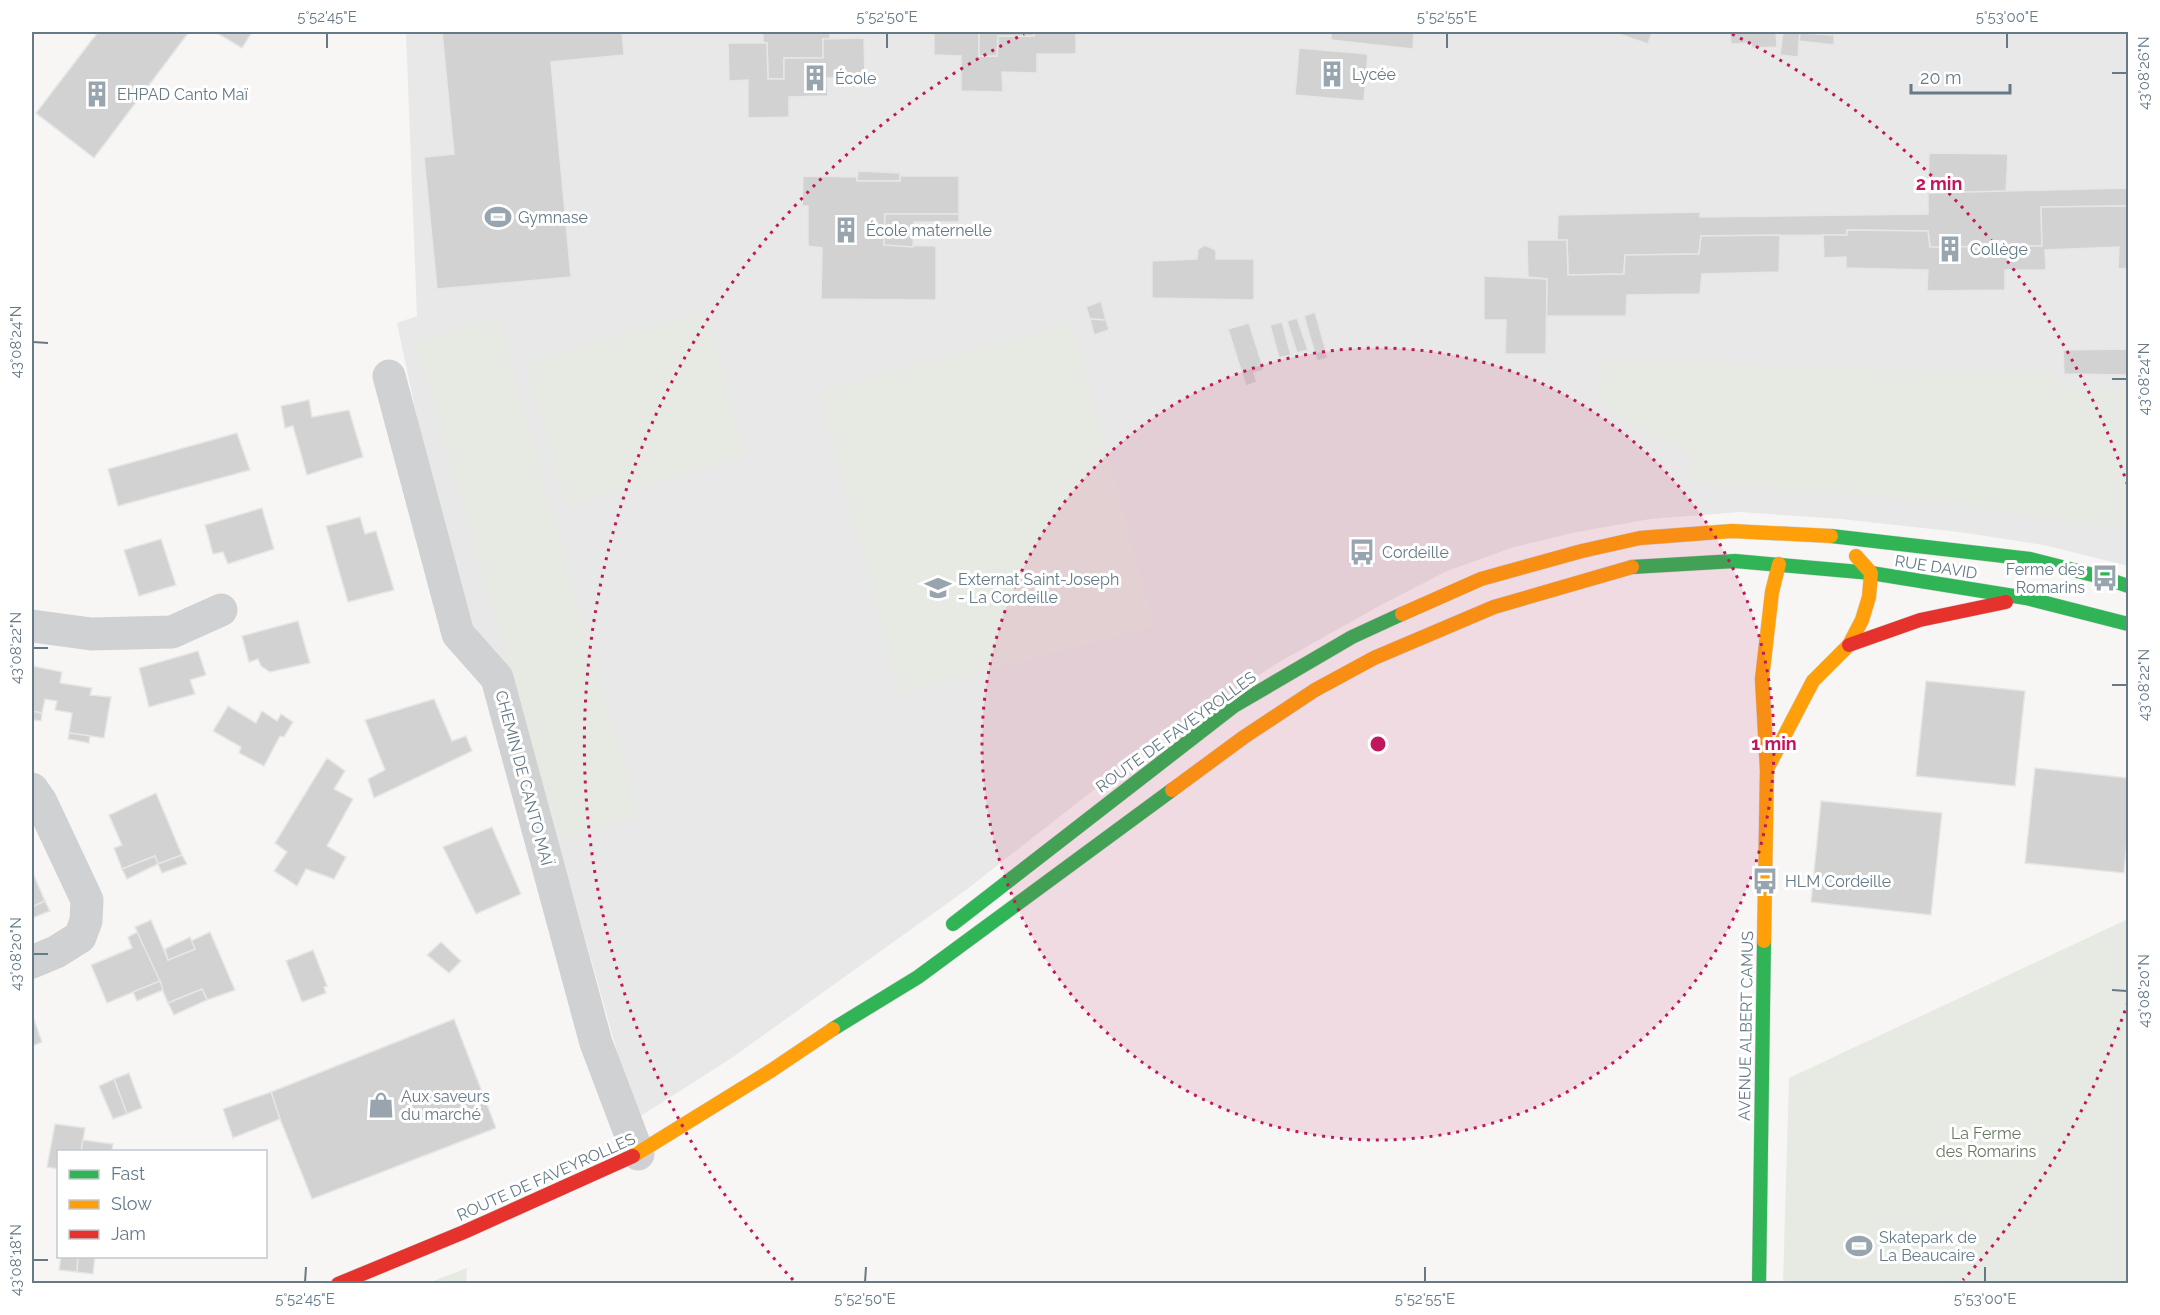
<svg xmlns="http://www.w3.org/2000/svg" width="2160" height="1315" font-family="Raleway,sans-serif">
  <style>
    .built { fill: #e7e8e7 }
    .green { fill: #e6eae3 }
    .building { fill: #d2d2d3; stroke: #e6e6e5; stroke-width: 1.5 }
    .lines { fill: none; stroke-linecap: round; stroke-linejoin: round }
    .fast-casing { stroke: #d3d4d5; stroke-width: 15 }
    .slow-casing { stroke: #d3d4d5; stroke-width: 15 }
    .jam-casing { stroke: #d3d4d5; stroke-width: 15 }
    .street { stroke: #d0d1d2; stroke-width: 33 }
    .fast { stroke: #30b455; stroke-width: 14 }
    .slow { stroke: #ff9f0a; stroke-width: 14 }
    .jam { stroke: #e5322d; stroke-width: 14 }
    .ticks { fill: none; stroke: #657987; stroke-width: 2 }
    .ring { fill: none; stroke: #c2185b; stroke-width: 3; stroke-dasharray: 3 6 }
    .labels { text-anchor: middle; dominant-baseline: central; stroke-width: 6; stroke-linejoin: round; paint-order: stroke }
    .poi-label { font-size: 16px; fill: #657987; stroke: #fff; text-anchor: start }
    .street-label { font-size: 16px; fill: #657987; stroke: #fff }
    .park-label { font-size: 16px; fill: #667960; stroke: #fff }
    .centre { fill: #c2185b; stroke: #fff; stroke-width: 3 }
    .ring-label { font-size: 18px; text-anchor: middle; font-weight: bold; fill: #c2185b; stroke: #fff; stroke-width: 6; stroke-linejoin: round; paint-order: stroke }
    .neatline { fill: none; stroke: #657987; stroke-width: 2 }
    .ticks-label { font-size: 15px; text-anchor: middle; fill: #657987 }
  </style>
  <rect width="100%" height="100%" fill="#f7f6f5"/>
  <polygon class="built" points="406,32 2128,32 2128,566 2044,545 1959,532 1841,519 1740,512 1650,519 1577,532 1514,547 1447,571 1381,605 1281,661 1200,712 1146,749 966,890 730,1059 636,1119 512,678 472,626 429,474 397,323 417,316"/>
  <g class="green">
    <polygon points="705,311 746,456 566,507 525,362"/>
    <polygon points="498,319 639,816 558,839 416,341"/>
    <polygon points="1072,324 1154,626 900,694 819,391"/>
    <polygon points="1601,361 2058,374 2058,389 2128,388 2128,529 1941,502 1692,481 1692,457 1600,404"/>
    <polygon points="2128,919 2128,1283 1783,1283 1789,1078"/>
    <polygon points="467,1268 466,1283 428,1283"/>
  </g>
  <g class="building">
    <polygon points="98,32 189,32 94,158 36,113"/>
    <polygon points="215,32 252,32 242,48"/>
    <polygon points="442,32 622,32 624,55 551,62 571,277 437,289 424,157 454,154"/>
    <polygon points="763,32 830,32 830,39 823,39 823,58 784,58 784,79 768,79 767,43 763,42"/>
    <polygon points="934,32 979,32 979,56 997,56 998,36 1034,36 1034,32 1076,32 1076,54 1037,54 1037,73 1002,72 1003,92 961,91 961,56 934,55"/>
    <polygon points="979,32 1034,32 1034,36 998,36 997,56 979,56"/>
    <polygon points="1331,32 1414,32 1413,49 1331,40"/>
    <polygon points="1613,32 1652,32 1648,44"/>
    <polygon points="1730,32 1776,32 1777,47 1752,48 1751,43 1731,44"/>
    <polygon points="1783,32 1800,33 1798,57 1780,55"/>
    <polygon points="1800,33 1834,35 1834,45 1799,41"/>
    <polygon points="864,38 865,77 827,78 828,96 789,97 789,117 748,118 748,80 729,81 728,43 767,43 768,79 784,79 784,58 823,58 823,39"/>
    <polygon points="1299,48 1368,54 1364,101 1295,95"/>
    <polygon points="1929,153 2008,154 2006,192 1928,193"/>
    <polygon points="858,171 900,173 900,181 857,181"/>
    <polygon points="803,176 857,177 857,181 900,181 900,176 959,176 959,214 885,214 884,245 936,246 936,300 821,299 822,248 808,246 808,206 802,206"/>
    <polygon points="2128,188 2128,206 2041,207 2042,246 1930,247 1928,231 1847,230 1847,235 1701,236 1699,254 1625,255 1624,274 1568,275 1567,240 1557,240 1558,215 1700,212 1700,217 1928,214 1928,193"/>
    <polygon points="2128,206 2128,268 2118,269 2119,247 2045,250 2046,270 2005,270 2005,290 1927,291 1928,270 1846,268 1846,257 1824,258 1823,235 1847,235 1847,230 1928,231 1930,247 2042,246 2041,207"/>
    <polygon points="885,214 959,214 959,222 914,222 913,247 884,245"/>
    <polygon points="1780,235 1779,272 1702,274 1700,294 1627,295 1626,316 1546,316 1547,279 1528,277 1527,240 1567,240 1568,275 1624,274 1625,255 1699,254 1701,236"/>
    <polygon points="1205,245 1216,250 1216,259 1254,259 1254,300 1152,298 1152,261 1197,259 1198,249"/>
    <polygon points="1484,276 1547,279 1546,354 1505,354 1506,320 1484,320"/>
    <polygon points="1101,301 1106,320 1090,319 1086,307"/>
    <polygon points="1315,312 1328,358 1317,361 1304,316"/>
    <polygon points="1297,318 1308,350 1297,353 1287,321"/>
    <polygon points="1090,319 1106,320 1109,330 1094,335"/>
    <polygon points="1282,322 1291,355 1279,358 1270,325"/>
    <polygon points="1249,323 1264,370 1254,373 1257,382 1246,386 1228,329"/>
    <polygon points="2128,349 2128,375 2064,374 2063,350"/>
    <polygon points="309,400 312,417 349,410 363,457 307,475 293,426 285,428 281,406"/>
    <polygon points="237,433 250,470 118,506 108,469"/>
    <polygon points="262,508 274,549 228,564 223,552 213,554 205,525"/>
    <polygon points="360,517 365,534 376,531 394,590 348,602 326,526"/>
    <polygon points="161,539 176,585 139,596 124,550"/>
    <polygon points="298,621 310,663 270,672 261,666 258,659 249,662 242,636"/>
    <polygon points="198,651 206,675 190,680 195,694 149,707 139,668"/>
    <polygon points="32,666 62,672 60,683 92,688 90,695 111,697 104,738 69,733 72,713 55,710 57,701 45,699 42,713 32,711"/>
    <polygon points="1926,681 2025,691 2015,786 1916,776"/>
    <polygon points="434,699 452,741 466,736 472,751 374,798 368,779 385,770 365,720"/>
    <polygon points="228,706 256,723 262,711 277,721 281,714 293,722 284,737 280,736 264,766 239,753 241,747 213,731"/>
    <polygon points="32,711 42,713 41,721 32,720"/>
    <polygon points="69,733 90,736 89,743 68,739"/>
    <polygon points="327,758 345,771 334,789 353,799 327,846 346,857 334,879 306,869 297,886 274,871 287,852 275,843"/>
    <polygon points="2035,768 2128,778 2128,829 2124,873 2025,863"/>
    <polygon points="156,793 182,855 158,864 155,856 122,869 114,848 122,845 109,815"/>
    <polygon points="1821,801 1942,813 1931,915 1811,902"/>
    <polygon points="492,827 521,894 476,914 443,847"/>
    <polygon points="182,855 187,864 162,873 158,864"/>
    <polygon points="155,856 158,864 127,879 122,869"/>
    <polygon points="32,871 45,901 32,907"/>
    <polygon points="45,901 50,911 32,918 32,907"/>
    <polygon points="151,920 168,960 195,949 191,941 210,932 235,990 207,1000 202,989 168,1003 135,927"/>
    <polygon points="137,932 160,981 107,1003 91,965 132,948 128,937"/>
    <polygon points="190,937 195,949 168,960 165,949"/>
    <polygon points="441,942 461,961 449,973 427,955"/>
    <polygon points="313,950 327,986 324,987 326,993 302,1002 286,961"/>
    <polygon points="160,981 163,990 137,1001 133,992"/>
    <polygon points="202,989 207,1000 174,1015 168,1003"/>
    <polygon points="32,1014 42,1042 32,1046"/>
    <polygon points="454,1019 496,1128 312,1199 280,1119 271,1092"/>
    <polygon points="129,1073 142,1108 127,1114 114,1079"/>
    <polygon points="114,1079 127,1114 113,1119 99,1086"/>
    <polygon points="271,1092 280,1119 233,1138 223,1109"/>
    <polygon points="55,1124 85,1128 81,1152 58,1152 58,1169 47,1167"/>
    <polygon points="83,1140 113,1144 112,1152 81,1152"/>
    <polygon points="61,1256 78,1256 77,1272 59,1270"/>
    <polygon points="78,1256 95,1256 93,1274 77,1272"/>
  </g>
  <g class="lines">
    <g class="fast-casing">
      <g id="fast">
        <polyline points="1831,536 2030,559 2105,578 2128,586"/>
        <polyline points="1632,567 1735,561 1871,573 2026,598 2128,624"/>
        <polyline points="953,924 1234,706 1352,637 1402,614"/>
        <polyline points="833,1029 918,977 1172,790"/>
        <polyline points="1759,1284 1764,941"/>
      </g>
    </g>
    <g class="slow-casing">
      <g id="slow">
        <polyline points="1402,614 1481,579 1582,551 1640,538 1732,531 1831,536"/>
        <polyline points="1767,769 1813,681 1849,645 1862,620 1869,597 1871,573 1856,556"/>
        <polyline points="1172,790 1244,737 1315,690 1374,658 1494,607 1632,567"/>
        <polyline points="1764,941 1767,770 1762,679 1772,592 1779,564"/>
        <polyline points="633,1156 772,1070 833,1029"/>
      </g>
    </g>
    <g class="jam-casing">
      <g id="jam">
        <polyline points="1849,645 1920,620 2006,602"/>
        <polyline points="338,1284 464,1232 633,1156"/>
      </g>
    </g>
    <g class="street">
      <polyline points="389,376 458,634 497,678 596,1043 638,1154"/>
      <polyline points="32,626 91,634 172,632 221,610"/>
      <polyline points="32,789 41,802 87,900 86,921 80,937 56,952 32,962"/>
    </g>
    <use href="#fast" class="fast"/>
    <use href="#slow" class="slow"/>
    <use href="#jam" class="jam"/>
  </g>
  <path class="ticks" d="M327 48V33M887 48V33M1447 48V33M2007 48V33M2112 73H2127M33 342 48 343M2112 379H2127M33 648H48M2112 685H2127M33 954H48M2112 990 2127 991M33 1260H48M305 1282 306 1267M865 1282 866 1267M1425 1282V1267M1985 1282V1267"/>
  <circle cx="1378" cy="744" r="396" fill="#c2185b" fill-opacity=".12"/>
  <g class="ring">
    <circle cx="1378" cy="744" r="396"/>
    <path d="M2128 1002A793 793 0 0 1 1963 1280M793 1280A793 793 0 0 1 1024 34M1732 34A793 793 0 0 1 2128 486"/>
  </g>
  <defs>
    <g id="building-bare" transform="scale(2.07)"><path d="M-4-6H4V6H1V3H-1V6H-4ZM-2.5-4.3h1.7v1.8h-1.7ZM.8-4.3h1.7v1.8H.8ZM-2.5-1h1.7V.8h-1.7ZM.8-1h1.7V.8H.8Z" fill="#98a5ae" stroke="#fff" stroke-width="2.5" paint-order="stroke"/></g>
    <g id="stadium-bare" transform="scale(2.07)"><path d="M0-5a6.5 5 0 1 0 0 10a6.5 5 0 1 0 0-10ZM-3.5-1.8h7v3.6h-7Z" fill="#98a5ae" stroke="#fff" stroke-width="2.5" paint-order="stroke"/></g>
    <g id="bus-bare" transform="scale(2.07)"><path d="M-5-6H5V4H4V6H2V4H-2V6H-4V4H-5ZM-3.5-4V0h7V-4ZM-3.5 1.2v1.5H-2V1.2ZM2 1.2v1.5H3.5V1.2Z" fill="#98a5ae" stroke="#fff" stroke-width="2.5" paint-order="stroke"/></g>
    <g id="school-bare" transform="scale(2.07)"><path d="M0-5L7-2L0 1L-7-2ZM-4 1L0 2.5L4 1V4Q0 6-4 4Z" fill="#98a5ae" stroke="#fff" stroke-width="2.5" paint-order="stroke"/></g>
    <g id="shop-bare" transform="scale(2.07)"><path d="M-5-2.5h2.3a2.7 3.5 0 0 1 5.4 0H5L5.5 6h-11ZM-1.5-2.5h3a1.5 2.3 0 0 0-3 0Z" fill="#98a5ae" stroke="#fff" stroke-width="2.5" paint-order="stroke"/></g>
  </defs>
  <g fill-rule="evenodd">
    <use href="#building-bare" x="1332" y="74"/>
    <use href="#building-bare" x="815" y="78"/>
    <use href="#building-bare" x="97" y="94"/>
    <use href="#stadium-bare" x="498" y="217"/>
    <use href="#building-bare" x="846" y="230"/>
    <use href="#building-bare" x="1950" y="249"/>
    <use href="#bus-bare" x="1362" y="552"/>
    <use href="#bus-bare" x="2105" y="578"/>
    <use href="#school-bare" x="938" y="588"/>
    <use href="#bus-bare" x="1765" y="881"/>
    <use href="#shop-bare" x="381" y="1105"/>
    <use href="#stadium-bare" x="1859" y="1246"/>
  </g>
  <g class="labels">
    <g class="poi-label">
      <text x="1352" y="74">Lycée</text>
      <text x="835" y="78">École</text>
      <text x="117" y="94">EHPAD Canto Maï</text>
      <text x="518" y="217">Gymnase</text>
      <text x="866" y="230">École maternelle</text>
      <text x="1970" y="249">Collège</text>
      <text x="1382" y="552">Cordeille</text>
      <text x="2085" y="569" text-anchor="end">Ferme des<tspan x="2085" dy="18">Romarins</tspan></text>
      <text x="958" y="579">Externat Saint-Joseph<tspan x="958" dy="18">- La Cordeille</tspan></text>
      <text x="1785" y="881">HLM Cordeille</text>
      <text x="401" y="1096">Aux saveurs<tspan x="401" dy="18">du marché</tspan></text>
      <text x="1879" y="1237">Skatepark de<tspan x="1879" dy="18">La Beaucaire</tspan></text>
    </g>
    <g class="street-label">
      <text transform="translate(1936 567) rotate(9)">RUE DAVID</text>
      <text transform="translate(1176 732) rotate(-36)">ROUTE DE FAVEYROLLES</text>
      <text transform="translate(524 778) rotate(75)">CHEMIN DE CANTO MAÏ</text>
      <text transform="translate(1746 1026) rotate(-89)">AVENUE ALBERT CAMUS</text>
      <text transform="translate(546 1177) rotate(-24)">ROUTE DE FAVEYROLLES</text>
    </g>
    <g class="park-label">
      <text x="1986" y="1133">La Ferme<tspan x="1986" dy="18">des Romarins</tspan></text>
    </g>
  </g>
  <circle cx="1378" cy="744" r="9" class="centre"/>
  <g class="ring-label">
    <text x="1939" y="190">2 min</text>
    <text x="1774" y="750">1 min</text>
  </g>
  <rect width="2160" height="1315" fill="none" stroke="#ffffff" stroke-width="66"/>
  <rect x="57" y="1150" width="210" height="108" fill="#ffffff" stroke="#c1c9cf" stroke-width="1.5"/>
  <rect x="69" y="1170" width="30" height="9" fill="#30b455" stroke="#c1c9cf" stroke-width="1.5"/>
  <text x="111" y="1180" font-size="18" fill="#657987">Fast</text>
  <rect x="69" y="1200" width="30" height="9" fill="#ff9f0a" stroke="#c1c9cf" stroke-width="1.5"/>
  <text x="111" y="1210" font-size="18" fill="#657987">Slow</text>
  <rect x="69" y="1230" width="30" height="9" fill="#e5322d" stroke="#c1c9cf" stroke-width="1.5"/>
  <text x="111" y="1240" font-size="18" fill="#657987">Jam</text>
  <path d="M1911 84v9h99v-9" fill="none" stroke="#657987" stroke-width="3"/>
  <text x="1920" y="84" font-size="18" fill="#657987" stroke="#ffffff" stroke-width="4.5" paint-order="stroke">20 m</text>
  <rect x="33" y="33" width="2094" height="1249" class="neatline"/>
  <g class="ticks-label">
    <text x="327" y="22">5°52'45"E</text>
    <text x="887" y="22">5°52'50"E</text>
    <text x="1447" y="22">5°52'55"E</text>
    <text x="2007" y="22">5°53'00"E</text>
    <text transform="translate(2144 73) rotate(-90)" y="5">43°08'26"N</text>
    <text transform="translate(16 342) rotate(-90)" y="5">43°08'24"N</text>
    <text transform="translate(2144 379) rotate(-90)" y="5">43°08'24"N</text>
    <text transform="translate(16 648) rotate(-90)" y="5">43°08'22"N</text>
    <text transform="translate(2144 685) rotate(-90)" y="5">43°08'22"N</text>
    <text transform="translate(16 954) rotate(-90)" y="5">43°08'20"N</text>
    <text transform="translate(2144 991) rotate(-90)" y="5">43°08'20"N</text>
    <text transform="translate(16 1260) rotate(-90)" y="5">43°08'18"N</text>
    <text x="305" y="1304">5°52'45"E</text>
    <text x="865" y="1304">5°52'50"E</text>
    <text x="1425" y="1304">5°52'55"E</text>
    <text x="1985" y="1304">5°53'00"E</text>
  </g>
</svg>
